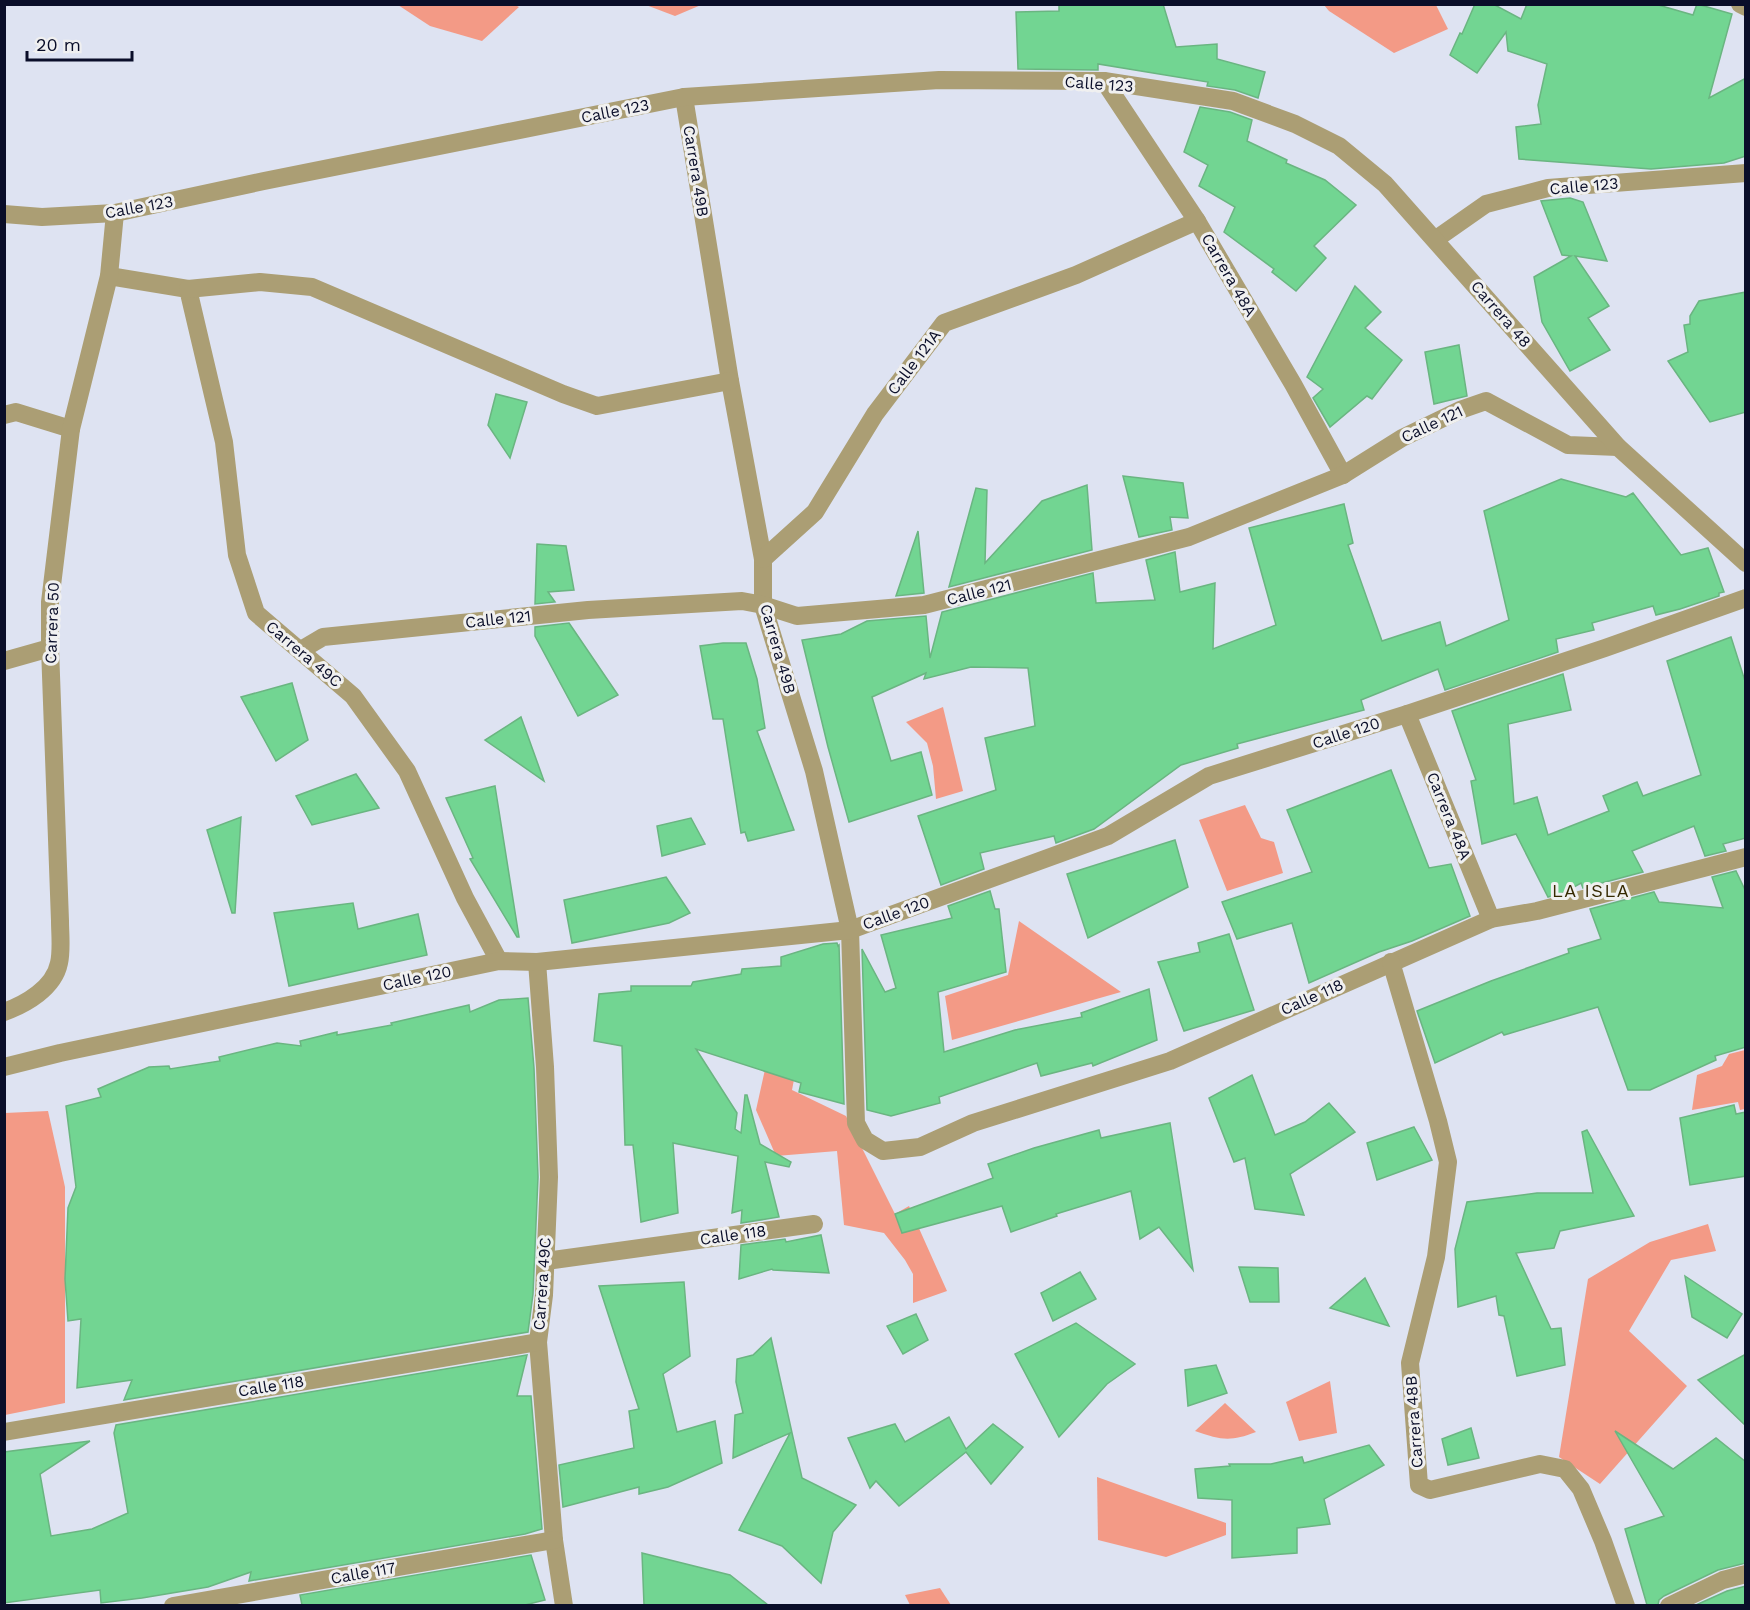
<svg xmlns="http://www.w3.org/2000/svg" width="1750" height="1610" font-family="'Work Sans',sans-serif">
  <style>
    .green { fill: #f39a86 }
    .building { fill: #72d592; stroke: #6ab581; stroke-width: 1.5 }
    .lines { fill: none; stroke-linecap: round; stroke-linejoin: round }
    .minor { stroke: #ab9e74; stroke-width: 18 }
    .tertiary { stroke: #ab9e74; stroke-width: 18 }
    .labels { text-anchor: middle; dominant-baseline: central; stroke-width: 6; stroke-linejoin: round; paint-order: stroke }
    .street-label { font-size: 16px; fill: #0a0e29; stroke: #f0f0f0 }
    .neighbourhood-label { font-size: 18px; letter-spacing: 1.5px; fill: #352900; stroke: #f0f0f0 }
  </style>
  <rect width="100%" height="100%" fill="#dee3f2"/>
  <g class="green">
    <polygon points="515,5 519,7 482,41 430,26 398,5"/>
    <polygon points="646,5 701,5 675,16"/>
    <polygon points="1324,5 1436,5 1448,29 1394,53 1329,11"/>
    <polygon points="943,707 963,791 936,799 933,766 927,743 906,722"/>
    <polygon points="1245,805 1261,838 1274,842 1283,873 1227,891 1199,820"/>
    <polygon points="1019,921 1121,992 952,1040 945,996 1008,975"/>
    <polygon points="776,1020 805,1022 792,1090 846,1116 895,1214 909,1206 947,1291 913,1303 913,1274 905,1260 884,1233 844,1225 837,1151 776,1156 756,1110"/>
    <polygon points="1745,1050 1745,1109 1740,1110 1738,1102 1692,1110 1697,1075 1722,1066 1729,1054"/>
    <polygon points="48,1111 65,1187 65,1403 5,1415 5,1113"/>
    <polygon points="1708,1224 1716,1251 1671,1260 1629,1331 1687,1386 1600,1484 1559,1457 1588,1279 1650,1242"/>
    <polygon points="1330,1381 1337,1433 1299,1441 1286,1402"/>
    <path d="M1225 1403 1256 1432C1230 1442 1221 1440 1195 1431Z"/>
    <polygon points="1097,1477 1226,1523 1226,1535 1166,1557 1098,1540"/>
    <polygon points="940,1588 951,1605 910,1605 905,1595"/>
  </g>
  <g class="building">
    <polygon points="1059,4 1163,4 1176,47 1217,44 1217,59 1265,72 1258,98 1235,90 1207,86 1208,82 1098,64 1098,70 1018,69 1016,12 1059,11"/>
    <polygon points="1475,4 1493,4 1521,19 1527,4 1655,4 1693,15 1697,4 1732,14 1709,98 1746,78 1746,156 1724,163 1651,169 1519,159 1516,127 1541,124 1538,105 1547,64 1508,51 1506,32 1477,73 1450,55 1460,33 1462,34"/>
    <polygon points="1200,107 1230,112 1252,120 1247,141 1287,160 1286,163 1325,180 1356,205 1314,246 1326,258 1296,291 1272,272 1274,269 1224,232 1235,207 1199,186 1208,165 1184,152"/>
    <polygon points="1570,198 1583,202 1607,261 1575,256 1609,306 1588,318 1610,350 1570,371 1542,322 1534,277 1571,256 1562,255 1541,201"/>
    <polygon points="1355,286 1381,312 1365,328 1402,360 1372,399 1367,396 1330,427 1313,398 1323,389 1307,377"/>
    <polygon points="1746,292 1746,412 1710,422 1668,361 1688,352 1684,325 1690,324 1690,316 1699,301"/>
    <polygon points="1459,345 1467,396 1434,404 1425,352"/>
    <polygon points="496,394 527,402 510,458 488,425"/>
    <polygon points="1123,476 1183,483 1188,518 1170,517 1172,530 1139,537"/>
    <polygon points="1561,479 1626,497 1633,493 1681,555 1708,548 1724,592 1719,593 1719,596 1680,609 1656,615 1653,606 1592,623 1594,630 1556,639 1558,652 1445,690 1438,669 1361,700 1364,710 1237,744 1238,748 1181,765 1094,829 1056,843 1054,836 980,853 984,869 941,885 918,816 996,790 985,738 1035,726 1028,668 971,667 924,679 926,673 872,697 891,761 921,752 932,795 849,822 828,747 802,640 841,634 867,621 926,616 930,658 942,612 1093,573 1096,603 1155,600 1146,560 1175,552 1180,592 1215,583 1213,649 1276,625 1249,528 1344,504 1353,543 1348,545 1382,641 1440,622 1446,646 1509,620 1484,511"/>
    <polygon points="1087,485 1092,550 949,587 976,488 987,490 985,563 1042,501"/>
    <polygon points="918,531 924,593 896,596"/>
    <polygon points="537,544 566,546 574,590 548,592 555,602 535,604"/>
    <polygon points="569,623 618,695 578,716 535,636 535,627"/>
    <polygon points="1731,637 1746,684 1746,838 1723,844 1726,851 1705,856 1694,826 1632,851 1643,872 1583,888 1581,883 1565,892 1548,897 1516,834 1482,844 1471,781 1476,780 1452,711 1563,674 1571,710 1508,724 1514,804 1537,797 1548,835 1609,811 1603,796 1637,782 1643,796 1701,775 1667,661"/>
    <polygon points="723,643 746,643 757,679 765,728 757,731 794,830 748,841 745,832 741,833 723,719 713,719 700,646"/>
    <polygon points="292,683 308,740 276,761 241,697"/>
    <polygon points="521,717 544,781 485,740"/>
    <polygon points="1391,770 1429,868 1451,864 1470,916 1412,941 1379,952 1309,983 1292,923 1237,939 1222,902 1312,872 1287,810"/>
    <polygon points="356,774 379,808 312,825 296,796"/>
    <polygon points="495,786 519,937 517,937 470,859 473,858 446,798"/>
    <polygon points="241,817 235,913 232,913 207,830"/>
    <polygon points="691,818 705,844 662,856 657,826"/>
    <polygon points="1175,840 1188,887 1088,938 1067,874"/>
    <polygon points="1736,871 1746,892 1746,1047 1715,1056 1716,1060 1650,1090 1628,1090 1598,1007 1504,1035 1502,1032 1435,1063 1417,1011 1491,981 1569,953 1568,949 1601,939 1590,909 1654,892 1659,902 1723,908 1712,877"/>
    <polygon points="666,877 690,913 669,923 572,943 564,900"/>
    <polygon points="990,891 995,909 999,909 1006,972 938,992 944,1052 1015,1030 1082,1017 1081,1013 1149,989 1157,1040 1093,1066 1092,1063 1041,1076 1037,1063 939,1097 940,1103 891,1116 867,1110 862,949 885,992 896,988 881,935 952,918 948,906"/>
    <polygon points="353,903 358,929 418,914 427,955 289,986 274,913"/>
    <polygon points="1229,934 1254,1010 1184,1031 1158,962 1200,952 1198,943"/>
    <polygon points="837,943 838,946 839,945 844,1104 799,1092 801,1083 696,1049 737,1113 735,1129 741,1133 745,1095 747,1095 760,1144 791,1162 789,1167 765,1162 779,1217 741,1223 742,1210 732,1213 738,1156 673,1143 678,1213 641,1222 633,1145 625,1145 622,1046 594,1041 599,994 631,991 631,986 691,986 693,982 741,974 742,969 781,966 781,957 823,944"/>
    <polygon points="528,998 534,1068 538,1177 533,1294 528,1332 124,1400 132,1380 77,1388 81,1319 68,1321 65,1279 68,1208 76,1187 66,1106 101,1097 98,1089 149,1067 169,1066 170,1069 220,1061 219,1057 277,1043 301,1046 300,1041 337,1032 337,1035 392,1025 391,1023 469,1005 470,1012 499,1000"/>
    <polygon points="1252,1075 1275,1135 1305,1122 1329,1103 1355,1132 1290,1174 1304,1215 1255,1209 1245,1158 1234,1162 1209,1098"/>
    <polygon points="1734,1105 1736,1114 1746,1112 1746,1176 1690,1185 1680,1118"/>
    <polygon points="1170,1123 1193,1270 1159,1227 1140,1239 1131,1191 1056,1214 1057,1216 1011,1232 1002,1206 902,1233 895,1214 993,1178 988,1164 1034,1148 1099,1130 1101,1138"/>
    <polygon points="1414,1127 1432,1160 1377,1180 1367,1143"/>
    <polygon points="1587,1130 1634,1216 1560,1231 1554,1248 1516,1253 1551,1329 1561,1328 1565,1365 1517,1376 1504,1316 1499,1315 1496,1296 1458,1307 1455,1249 1467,1202 1537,1193 1593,1193 1582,1132"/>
    <polygon points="821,1235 829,1273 773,1270 772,1269 739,1279 741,1245 785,1239 786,1242"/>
    <polygon points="1239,1267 1278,1268 1279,1302 1250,1302"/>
    <polygon points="1080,1272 1096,1299 1053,1321 1041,1293"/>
    <polygon points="1685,1276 1742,1314 1727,1338 1692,1317"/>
    <polygon points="1365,1278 1389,1326 1330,1308"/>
    <polygon points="684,1282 690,1356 663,1374 677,1432 715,1421 722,1463 668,1487 639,1494 639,1487 563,1507 559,1465 634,1448 629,1411 639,1409 599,1286"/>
    <polygon points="916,1314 928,1340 903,1354 887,1326"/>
    <polygon points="1076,1323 1135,1364 1107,1384 1059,1437 1015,1354"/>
    <polygon points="771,1338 802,1478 856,1505 833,1532 821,1583 782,1546 739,1530 790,1433 733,1458 735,1415 743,1413 736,1382 737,1359 753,1355"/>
    <polygon points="1746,1354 1746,1426 1698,1380"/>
    <polygon points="527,1355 517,1396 531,1396 542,1529 525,1534 249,1581 251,1572 208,1587 142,1598 101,1603 100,1590 4,1603 4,1452 90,1441 40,1474 51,1536 92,1529 128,1513 114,1433 116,1425"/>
    <polygon points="1216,1365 1227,1393 1188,1406 1185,1370"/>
    <polygon points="949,1417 966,1449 993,1424 1023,1447 991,1484 966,1452 899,1506 876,1481 870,1488 848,1438 895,1424 905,1442"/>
    <polygon points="1471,1428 1479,1458 1448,1465 1442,1439"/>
    <polygon points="1615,1431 1673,1469 1716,1438 1746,1462 1746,1563 1718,1570 1664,1596 1659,1600 1658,1605 1647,1605 1625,1529 1664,1516"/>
    <polygon points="1369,1445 1384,1465 1324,1499 1330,1524 1297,1528 1297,1553 1232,1558 1232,1500 1198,1498 1195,1469 1230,1466 1229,1464 1271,1464 1302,1457 1304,1463"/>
    <polygon points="642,1553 730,1575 768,1605 644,1605"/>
    <polygon points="531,1555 545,1600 525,1605 302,1605 300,1595"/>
    <polygon points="1746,1586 1746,1605 1696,1605 1727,1591"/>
  </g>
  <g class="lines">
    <g class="minor">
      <polyline points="1740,4 1746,7"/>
      <polyline points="1104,81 1197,221 1293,384 1343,475"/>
      <polyline points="684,97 730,381 763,559 763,605 814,771 850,930 856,1123 865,1140 883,1151 920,1147 973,1123 1170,1061 1491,919 1537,911 1746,857"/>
      <polyline points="1436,239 1486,204 1548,188 1746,173"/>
      <polyline points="109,276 188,289 224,442 237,555 256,613 353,696 407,771 465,898 499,961"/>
      <polyline points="188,289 260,282 312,287 563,394 597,406 730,381"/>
      <polyline points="4,415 16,412 71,429"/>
      <polyline points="763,559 815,512 875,414 944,323 1076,275 1197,221"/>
      <polyline points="301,650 323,637 588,610 742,601 763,605 797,616 924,605 1189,537 1343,475 1402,438 1460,410 1486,401 1568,445 1618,447"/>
      <polyline points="4,661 50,648"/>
      <polyline points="1407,714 1491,919"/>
      <polyline points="537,962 545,1067 549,1177 544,1295 538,1342 554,1540 564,1606"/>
      <polyline points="1391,962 1438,1121 1448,1162 1436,1257 1410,1363 1419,1485 1430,1490 1540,1464 1565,1469 1581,1489 1603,1541 1626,1606"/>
      <path d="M4 1012C26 1004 54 988 59 963 62 950 60 934 60 921L50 648V602L71 429 109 276 115 213"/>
      <polyline points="4,1067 60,1053 499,961 537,962 850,930 1108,836 1209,776 1407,714 1605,648 1746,598"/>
      <polyline points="546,1261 814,1224"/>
      <polyline points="4,1432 538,1342"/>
      <polyline points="173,1606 554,1540"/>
      <polyline points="1669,1606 1723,1580 1746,1574"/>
    </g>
    <polyline class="tertiary" points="4,214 42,217 115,213 264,181 684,97 939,80 1104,81 1233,101 1295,124 1339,146 1385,184 1618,447 1746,563"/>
  </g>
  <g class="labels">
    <g class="street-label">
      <text transform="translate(1099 84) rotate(4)">Calle 123</text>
      <text transform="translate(615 111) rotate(-11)">Calle 123</text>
      <text transform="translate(696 171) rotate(81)">Carrera 49B</text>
      <text transform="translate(1584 186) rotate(-5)">Calle 123</text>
      <text transform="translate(139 207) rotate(-10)">Calle 123</text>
      <text transform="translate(1229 275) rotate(60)">Carrera 48A</text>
      <text transform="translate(1501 314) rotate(49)">Carrera 48</text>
      <text transform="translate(914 362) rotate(-53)">Calle 121A</text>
      <text transform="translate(1432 424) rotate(-25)">Calle 121</text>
      <text transform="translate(979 592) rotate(-14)">Calle 121</text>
      <text transform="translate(498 619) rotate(-6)">Calle 121</text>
      <text transform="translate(52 623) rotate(-88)">Carrera 50</text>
      <text transform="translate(778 649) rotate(74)">Carrera 49B</text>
      <text transform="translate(304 654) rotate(40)">Carrera 49C</text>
      <text transform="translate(1346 733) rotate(-18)">Calle 120</text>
      <text transform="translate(1449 816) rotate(68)">Carrera 48A</text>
      <text transform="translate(896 913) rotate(-20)">Calle 120</text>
      <text transform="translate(417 978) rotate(-12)">Calle 120</text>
      <text transform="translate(1312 997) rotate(-24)">Calle 118</text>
      <text transform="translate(733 1235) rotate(-8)">Calle 118</text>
      <text transform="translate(542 1284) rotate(-86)">Carrera 49C</text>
      <text transform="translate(271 1386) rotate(-9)">Calle 118</text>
      <text transform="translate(1414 1422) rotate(-94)">Carrera 48B</text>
      <text transform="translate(363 1573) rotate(-10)">Calle 117</text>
    </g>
    <g class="neighbourhood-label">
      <text x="1591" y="890">LA ISLA</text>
    </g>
  </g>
  <rect width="1750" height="1610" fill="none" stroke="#0a0e29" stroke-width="12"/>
  <path d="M27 51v9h105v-9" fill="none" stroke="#0a0e29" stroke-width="3"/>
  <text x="36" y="51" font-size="18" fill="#0a0e29" stroke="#f0f0f0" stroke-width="4.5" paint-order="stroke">20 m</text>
</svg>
